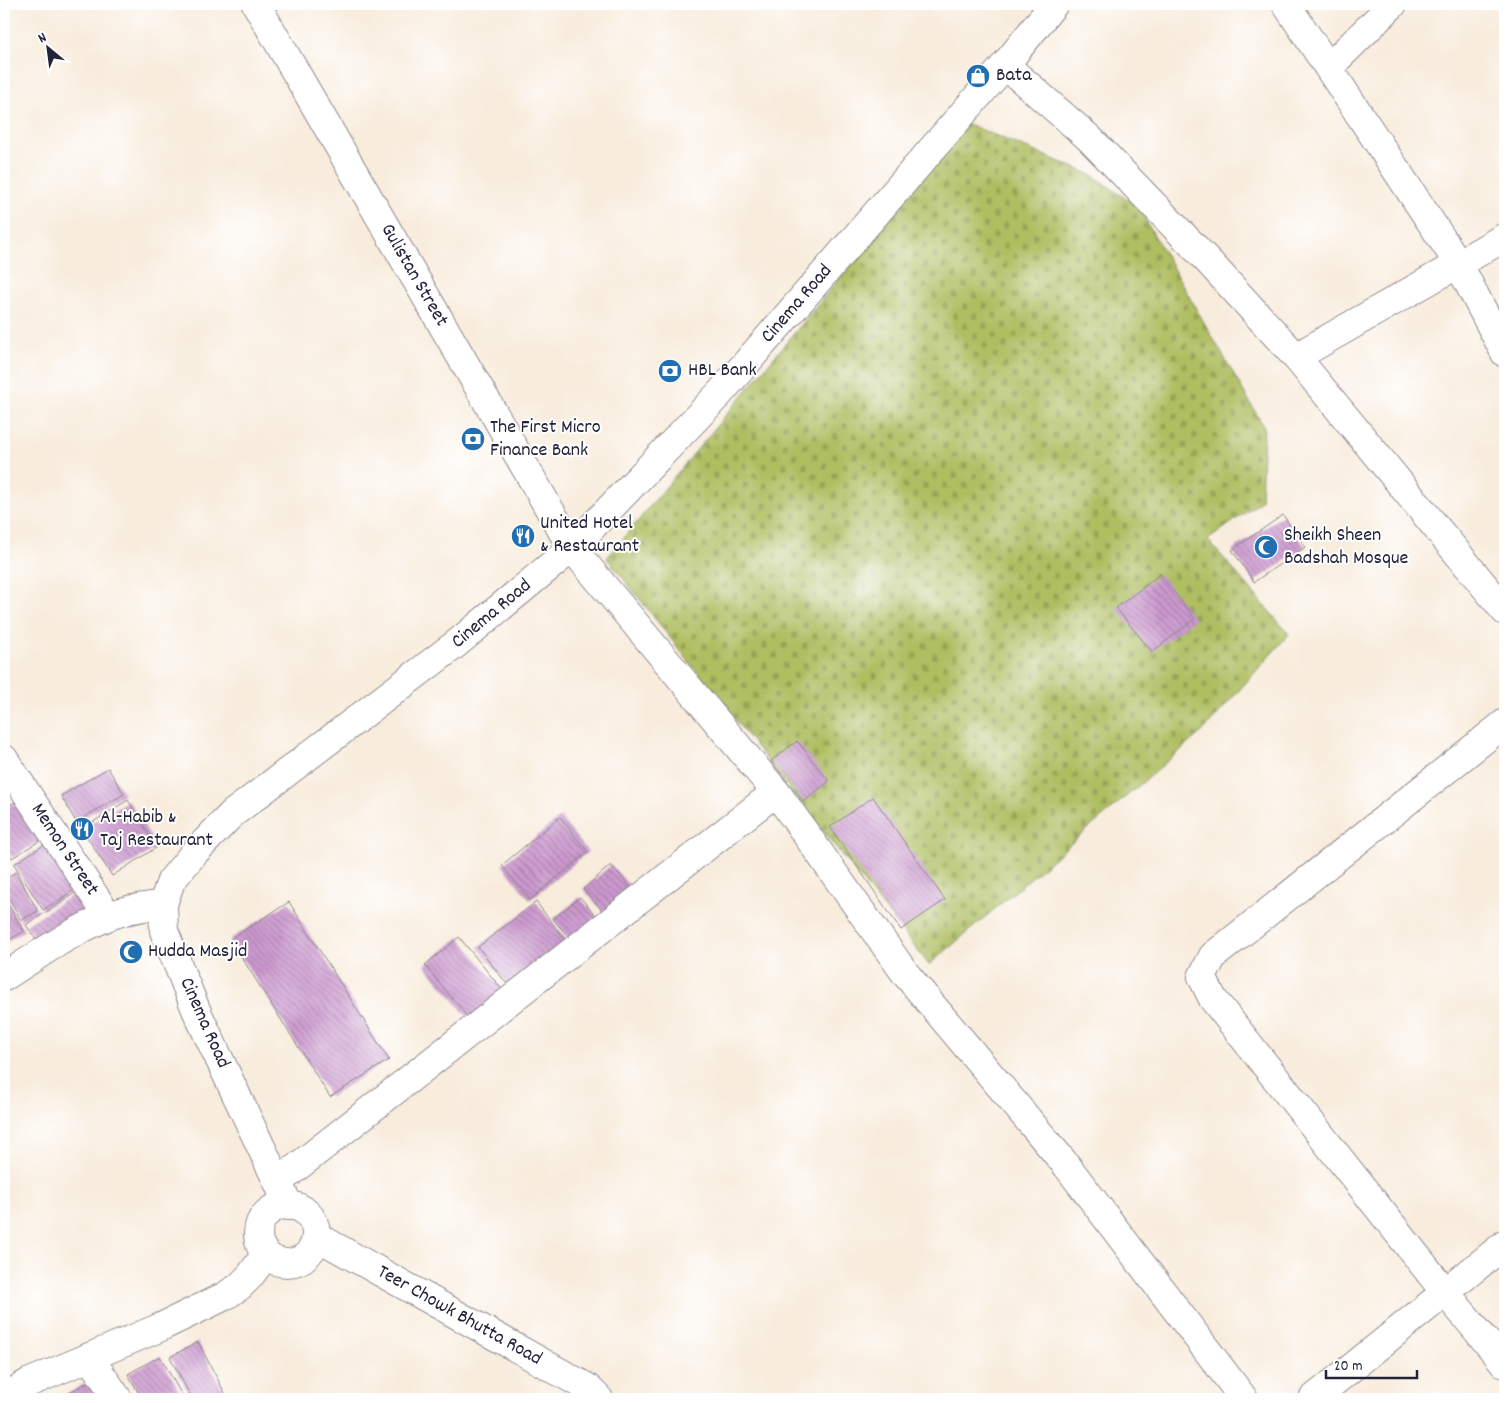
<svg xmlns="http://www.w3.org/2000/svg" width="1509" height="1403" font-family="Dekko,sans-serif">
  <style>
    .cemetery { fill: url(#cemetery-stones); stroke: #68704e }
    .building { fill: url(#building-back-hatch) }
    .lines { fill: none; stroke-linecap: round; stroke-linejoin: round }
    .minor-casing { stroke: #8d878c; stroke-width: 30 }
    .minor { stroke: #fff; stroke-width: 28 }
    .labels { text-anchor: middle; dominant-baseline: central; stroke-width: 4; stroke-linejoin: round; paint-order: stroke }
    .poi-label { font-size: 20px; fill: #22223b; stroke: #fff; text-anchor: start }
    .street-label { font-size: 20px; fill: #22223b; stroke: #fff }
  </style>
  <defs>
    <pattern id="cemetery-stones" width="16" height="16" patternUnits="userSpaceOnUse" patternTransform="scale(1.25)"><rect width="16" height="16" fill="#aebe61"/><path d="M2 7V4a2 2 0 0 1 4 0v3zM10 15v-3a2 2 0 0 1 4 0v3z" fill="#95a355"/></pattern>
    <pattern id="building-back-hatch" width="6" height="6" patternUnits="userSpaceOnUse" patternTransform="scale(1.25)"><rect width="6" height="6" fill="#cc99cf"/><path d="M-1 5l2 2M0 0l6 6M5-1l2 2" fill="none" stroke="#a57ca9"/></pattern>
  </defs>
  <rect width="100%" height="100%" fill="#fff"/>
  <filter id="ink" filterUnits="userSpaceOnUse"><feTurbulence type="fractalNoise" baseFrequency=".02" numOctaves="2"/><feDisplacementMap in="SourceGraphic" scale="10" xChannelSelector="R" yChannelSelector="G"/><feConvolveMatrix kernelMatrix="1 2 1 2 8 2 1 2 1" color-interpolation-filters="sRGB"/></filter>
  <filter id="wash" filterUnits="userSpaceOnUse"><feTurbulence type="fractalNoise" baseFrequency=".0096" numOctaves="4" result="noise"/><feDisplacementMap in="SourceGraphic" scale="20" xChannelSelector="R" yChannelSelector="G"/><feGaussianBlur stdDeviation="1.12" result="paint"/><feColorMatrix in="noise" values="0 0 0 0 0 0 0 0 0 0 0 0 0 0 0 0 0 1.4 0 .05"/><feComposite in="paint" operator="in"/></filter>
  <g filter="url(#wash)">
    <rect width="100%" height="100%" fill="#f8ecdc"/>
    <polygon class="cemetery" points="968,124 1094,176 1138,207 1264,427 1261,501 1208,540 1289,634 1204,730 929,965 607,558"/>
    <g id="blocks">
      <g class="building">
        <polygon points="1283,515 1305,547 1254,582 1232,550"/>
        <polygon points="1160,574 1195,619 1152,652 1116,608"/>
        <polygon points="797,741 829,781 804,802 771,761"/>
        <polygon points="108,768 124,794 76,822 61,796"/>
        <polygon points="873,797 945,900 901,930 830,827"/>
        <polygon points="21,798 46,837 12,858 4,845 4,809"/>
        <polygon points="128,800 157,847 112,876 82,829"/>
        <polygon points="560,817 588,852 530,900 502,865"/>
        <polygon points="50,841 79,887 43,910 14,864"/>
        <polygon points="611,865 636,893 608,917 583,889"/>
        <polygon points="16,872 38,911 21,920 4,889 4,879"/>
        <polygon points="78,891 92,912 40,946 26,925"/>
        <polygon points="4,897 24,931 4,943"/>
        <polygon points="580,897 597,917 571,940 553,919"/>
        <polygon points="289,902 389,1060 330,1097 230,939"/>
        <polygon points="536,902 568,943 510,988 478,947"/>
        <polygon points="459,937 509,998 475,1026 425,965"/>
        <polygon points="198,1342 228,1399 192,1399 170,1357"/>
        <polygon points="160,1356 184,1399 142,1399 128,1374"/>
        <polygon points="91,1380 101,1399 58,1399"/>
      </g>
    </g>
  </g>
  <g filter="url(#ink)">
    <use href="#blocks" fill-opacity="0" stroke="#8d878c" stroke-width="1"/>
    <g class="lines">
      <g class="minor-casing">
        <g id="minor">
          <path id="s1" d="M256 4 572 548 776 792 905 973 1067 1166 1244 1399"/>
          <polyline points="1286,4 1458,263 1505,353"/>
          <polyline points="1005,65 1089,138 1208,261 1296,357 1505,611"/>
          <polyline points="1329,67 1393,4"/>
          <polyline points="1296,357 1505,237"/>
          <polyline points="1505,723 1213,956 1202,977 1213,999 1445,1292 1505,1364"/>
          <path id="s2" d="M4 759 108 916"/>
          <path d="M4 977C37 956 70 932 107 917 125 909 144 907 163 904"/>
          <polyline points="278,1182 776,792"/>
          <circle cx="287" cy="1234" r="29"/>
          <path id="s3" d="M289 1206 197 1012 164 931 163 904 171 881 195 852 232 814 456 644 572 548 721 392 1005 65 1054 4"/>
          <path id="s4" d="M316 1236 588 1388 599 1399"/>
          <polyline points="89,1357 118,1399"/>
          <polyline points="4,1398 28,1383 161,1327 225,1296 239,1287 250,1276 266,1254"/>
          <polyline points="1313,1399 1505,1244"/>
        </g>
      </g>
      <use href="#minor" class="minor"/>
    </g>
  </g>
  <defs>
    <g id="shop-disc" transform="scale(1.25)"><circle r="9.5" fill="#1f6fb2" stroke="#fff"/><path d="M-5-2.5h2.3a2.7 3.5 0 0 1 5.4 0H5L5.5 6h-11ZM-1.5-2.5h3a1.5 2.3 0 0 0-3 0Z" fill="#fff"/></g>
    <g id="bank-disc" transform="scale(1.25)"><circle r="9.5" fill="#1f6fb2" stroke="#fff"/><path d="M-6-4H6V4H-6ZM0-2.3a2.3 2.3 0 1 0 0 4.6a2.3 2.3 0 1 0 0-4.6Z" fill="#fff"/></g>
    <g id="restaurant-disc" transform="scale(1.25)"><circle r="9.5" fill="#1f6fb2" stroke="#fff"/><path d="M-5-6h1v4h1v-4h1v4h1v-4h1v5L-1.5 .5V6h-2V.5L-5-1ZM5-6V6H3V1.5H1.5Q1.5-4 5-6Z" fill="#fff"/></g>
    <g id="mosque-disc" transform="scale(1.25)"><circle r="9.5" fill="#1f6fb2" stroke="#fff"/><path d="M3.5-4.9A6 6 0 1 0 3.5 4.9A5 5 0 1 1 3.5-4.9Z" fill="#fff"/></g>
  </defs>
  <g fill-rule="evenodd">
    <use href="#shop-disc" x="978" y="76"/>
    <use href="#bank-disc" x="670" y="371"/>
    <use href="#bank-disc" x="473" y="439"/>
    <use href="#restaurant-disc" x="523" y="536"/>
    <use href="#mosque-disc" x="1266" y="547"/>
    <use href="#restaurant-disc" x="82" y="829"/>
    <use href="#mosque-disc" x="131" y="952"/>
  </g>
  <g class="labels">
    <g class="poi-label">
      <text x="996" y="76">Bata</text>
      <text x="688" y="371">HBL Bank</text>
      <text x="490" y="428">The First Micro<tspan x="490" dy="23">Finance Bank</tspan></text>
      <text x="540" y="524">United Hotel<tspan x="540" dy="23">&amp; Restaurant</tspan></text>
      <text x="1284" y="536">Sheikh Sheen<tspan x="1284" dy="23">Badshah Mosque</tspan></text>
      <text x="100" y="818">Al-Habib &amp;<tspan x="100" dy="23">Taj Restaurant</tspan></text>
      <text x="148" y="952">Hudda Masjid</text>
    </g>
    <g class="street-label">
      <text stroke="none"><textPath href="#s1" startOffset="314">Gulistan Street</textPath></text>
      <text stroke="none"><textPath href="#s3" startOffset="1208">Cinema Road</textPath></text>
      <text stroke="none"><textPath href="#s3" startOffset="772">Cinema Road</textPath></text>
      <text stroke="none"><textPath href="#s2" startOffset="109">Memon Street</textPath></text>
      <text transform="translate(204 1023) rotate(66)">Cinema Road</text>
      <text stroke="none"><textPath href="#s4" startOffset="164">Teer Chowk Bhutta Road</textPath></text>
    </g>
  </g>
  <rect width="1509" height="1403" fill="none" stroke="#fff" stroke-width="20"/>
  <g transform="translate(48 48) rotate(331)" stroke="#ffffff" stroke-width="4" paint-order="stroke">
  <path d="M0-4L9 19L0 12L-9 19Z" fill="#22223b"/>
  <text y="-8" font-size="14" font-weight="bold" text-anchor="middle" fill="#22223b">N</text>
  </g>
  <path d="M1326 1370v8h91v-8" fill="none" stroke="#22223b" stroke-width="2.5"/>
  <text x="1334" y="1370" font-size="15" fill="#22223b" stroke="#ffffff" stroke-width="4" paint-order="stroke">20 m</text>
</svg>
